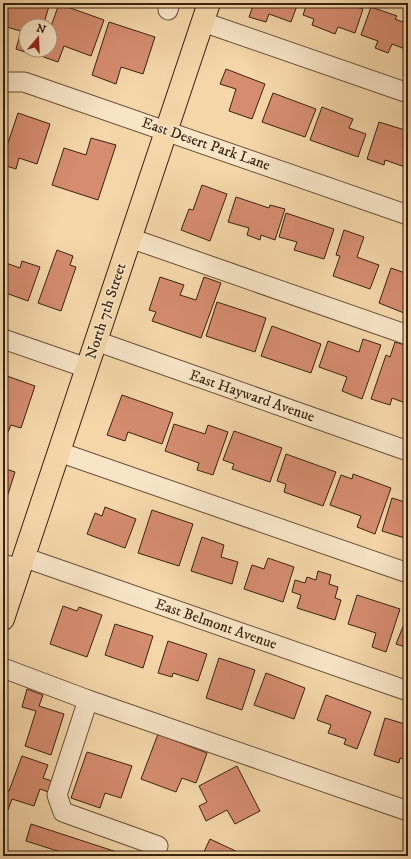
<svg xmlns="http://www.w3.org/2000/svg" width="411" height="859" font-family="'IM FELL DW Pica',serif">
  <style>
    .building { fill: #d58c6f; stroke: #392210 }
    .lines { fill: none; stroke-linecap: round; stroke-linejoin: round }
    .minor-casing { stroke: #684f36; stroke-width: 21 }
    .major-casing { stroke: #392210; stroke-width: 24 }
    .minor { stroke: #f8e4c7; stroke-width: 19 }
    .major { stroke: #f4d6a9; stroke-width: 22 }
    .labels { text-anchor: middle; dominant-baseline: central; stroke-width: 3; stroke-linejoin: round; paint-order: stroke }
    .street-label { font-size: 15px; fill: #392210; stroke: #f8e4c7 }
  </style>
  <rect width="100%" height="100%" fill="#f4d6a9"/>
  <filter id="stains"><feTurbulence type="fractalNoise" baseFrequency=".005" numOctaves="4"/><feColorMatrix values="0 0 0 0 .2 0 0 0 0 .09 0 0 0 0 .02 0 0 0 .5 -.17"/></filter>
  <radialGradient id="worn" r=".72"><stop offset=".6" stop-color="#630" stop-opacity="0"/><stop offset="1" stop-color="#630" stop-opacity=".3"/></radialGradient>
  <g class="building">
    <polygon points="3,3 50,3 43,26 26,26 26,50 35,50 34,55 16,49 21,31 3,26"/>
    <polygon points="254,3 298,3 291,22 269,14 266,22 249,17"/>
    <polygon points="307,3 346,3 363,9 355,33 338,27 335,34 312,25 314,19 303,15"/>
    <polygon points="59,4 104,20 91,56 64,46 58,62 41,56 43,50 50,50 50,29"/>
    <polygon points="371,7 397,16 395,19 408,24 408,50 392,44 388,53 375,48 378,41 361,35"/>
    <polygon points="109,22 155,37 143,74 121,67 116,84 92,75"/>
    <polygon points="226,69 265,84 252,119 229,111 236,89 220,84"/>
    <polygon points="273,93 316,109 305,137 262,122"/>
    <polygon points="322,107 353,119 349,128 366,134 358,157 310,140"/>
    <polygon points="18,113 50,124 37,164 19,158 16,169 3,165 3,158"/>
    <polygon points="379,122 408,131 408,168 385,160 384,165 367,159"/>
    <polygon points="91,138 116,145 98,200 52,185 64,148 86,155"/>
    <polygon points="202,185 227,194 210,241 181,230 189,209 193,210"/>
    <polygon points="236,197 269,208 270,205 285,209 275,240 261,235 260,240 247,235 249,228 228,222"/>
    <polygon points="286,213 334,229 324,259 294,250 297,242 279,237"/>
    <polygon points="344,230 364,237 357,257 379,265 370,289 333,276 340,256 336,255"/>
    <polygon points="57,250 73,256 70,265 76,267 61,311 38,303"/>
    <polygon points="22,261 40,267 28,301 3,292 3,262 20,268"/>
    <polygon points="391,268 408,274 408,301 404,313 379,303"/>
    <polygon points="160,277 184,285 180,295 196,300 204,277 221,283 201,338 152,321 156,312 149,310"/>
    <polygon points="217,302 266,318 255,352 206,336"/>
    <polygon points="272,326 321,344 311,373 261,356"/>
    <polygon points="363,339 381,345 362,399 342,391 347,377 319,367 328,341 359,352"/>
    <polygon points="395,342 408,346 408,404 392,398 390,405 371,399 386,355 390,357"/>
    <polygon points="7,376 35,386 21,428 11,425 8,432 3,430 3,388"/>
    <polygon points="122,395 173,413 162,444 128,432 125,441 107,435"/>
    <polygon points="174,424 205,434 208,425 228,432 213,475 197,470 199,463 165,451"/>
    <polygon points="234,431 282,448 270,482 232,469 234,464 223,460"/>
    <polygon points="286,454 336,472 323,506 284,492 286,484 277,481"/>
    <polygon points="3,468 15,472 3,510"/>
    <polygon points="353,474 391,488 375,534 357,527 361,516 330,505 341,475 352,479"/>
    <polygon points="392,498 408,503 408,539 382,531"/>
    <polygon points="105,507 136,519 125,548 87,534 95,513 102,516"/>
    <polygon points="152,510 193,524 179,566 138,553"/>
    <polygon points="202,537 224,545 221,557 238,562 232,584 191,571"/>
    <polygon points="268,558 294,567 283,602 244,589 252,565 264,569"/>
    <polygon points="318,571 331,575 329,584 338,587 335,598 341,600 335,620 297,608 301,595 292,592 295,580 305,583 307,577 316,580"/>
    <polygon points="357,595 400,609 386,652 372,647 376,633 348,624"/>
    <polygon points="63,606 77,611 79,607 102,615 87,657 50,644"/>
    <polygon points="115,624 153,636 143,668 105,655"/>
    <polygon points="404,624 408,625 408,648 396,644"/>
    <polygon points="168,641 207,654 198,681 173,673 172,677 158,673"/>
    <polygon points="219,658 255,670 242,710 206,698"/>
    <polygon points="266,673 305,688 294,719 254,705"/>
    <polygon points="27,689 43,695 39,706 64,714 51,755 25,746 36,711 22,707"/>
    <polygon points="326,695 371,712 357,749 344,744 346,739 328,733 331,725 317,720"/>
    <polygon points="385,718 408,725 408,760 400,758 399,763 374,755"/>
    <polygon points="158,734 207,753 196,783 182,778 176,792 141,779"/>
    <polygon points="87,752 132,766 121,798 105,793 100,808 71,798"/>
    <polygon points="22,756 48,765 43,778 55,782 51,793 40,789 34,806 12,799 8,810 3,808 3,789 9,791"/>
    <polygon points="237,766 260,811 235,824 227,810 206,821 199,806 207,802 199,786"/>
    <polygon points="31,824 120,853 119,856 63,856 64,853 26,841"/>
    <polygon points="210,839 242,854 241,856 202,856"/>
  </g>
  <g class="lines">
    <g class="minor-casing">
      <g id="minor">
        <polyline points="168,10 170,3"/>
        <polyline points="203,22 408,93"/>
        <polyline points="3,82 24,82 408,215"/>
        <polyline points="130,238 408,335"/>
        <polyline points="3,339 87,368"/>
        <polyline points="96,341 408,451"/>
        <polyline points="59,452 408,573"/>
        <polyline points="23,557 408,691"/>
        <polyline points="3,564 19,569"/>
        <polyline points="3,668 88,700 408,811"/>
        <polyline points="88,700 57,795 63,812 158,846"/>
      </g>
    </g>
    <g class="major-casing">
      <polyline id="major" points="3,619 209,3"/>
    </g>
    <use href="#minor" class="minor"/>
    <use href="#major" class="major"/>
  </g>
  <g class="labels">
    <g class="street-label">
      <text transform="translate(206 144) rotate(19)">East Desert Park Lane</text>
      <text transform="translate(106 311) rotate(-72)">North 7th Street</text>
      <text transform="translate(252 396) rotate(19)">East Hayward Avenue</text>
      <text transform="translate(216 624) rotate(19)">East Belmont Avenue</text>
    </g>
  </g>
  <rect width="411" height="859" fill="none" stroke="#f4d6a9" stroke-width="16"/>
  <rect x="4" y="4" width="403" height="851" fill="none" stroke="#392210" stroke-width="2"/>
  <rect x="8" y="8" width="395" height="843" fill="none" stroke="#392210"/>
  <g transform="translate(38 38) rotate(19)"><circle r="19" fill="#f8e4c7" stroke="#ac967e"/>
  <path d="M0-3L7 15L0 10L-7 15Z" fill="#8f2418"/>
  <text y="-6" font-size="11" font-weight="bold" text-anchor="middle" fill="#392210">N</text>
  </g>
  <rect width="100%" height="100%" filter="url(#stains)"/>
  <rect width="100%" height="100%" fill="url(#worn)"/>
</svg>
